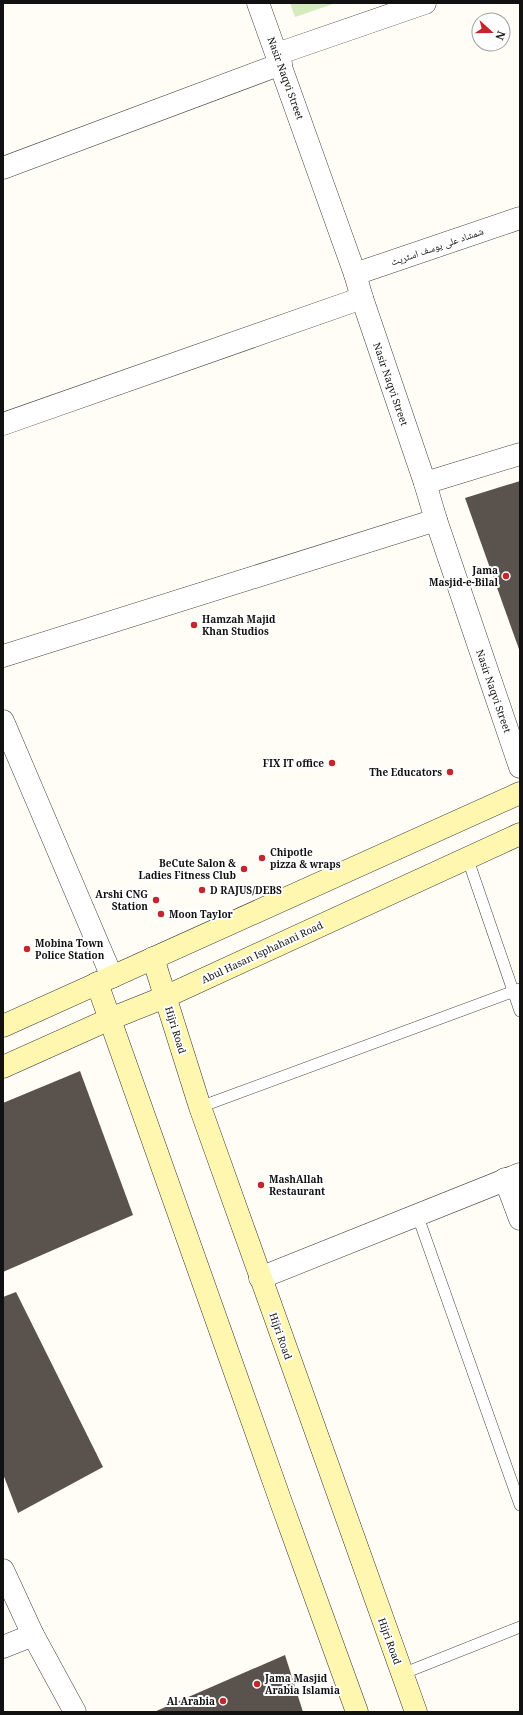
<svg xmlns="http://www.w3.org/2000/svg" width="523" height="1715" font-family="'Noto Serif','Noto Naskh Arabic',serif">
  <style>
    .green { fill: #d5ebbd }
    .building { fill: #5a524d }
    .lines { fill: none; stroke-linecap: round; stroke-linejoin: round }
    .lane-casing { stroke: #444; stroke-width: 12 }
    .street-casing { stroke: #444; stroke-width: 23 }
    .secondary-casing { stroke: #333; stroke-width: 23 }
    .lane { stroke: #fff; stroke-width: 11 }
    .street { stroke: #fff; stroke-width: 22 }
    .secondary { stroke: #fff6b0; stroke-width: 22 }
    .poi-dot { fill: #c4262e; stroke: #fff; stroke-width: 1.5 }
    .labels { text-anchor: middle; dominant-baseline: central; stroke-width: 4; stroke-linejoin: round; paint-order: stroke }
    .street-label { font-size: 10px; fill: #111; stroke: #fff }
    .poi-label { font-size: 10px; font-weight: bold; fill: #111; stroke: #fff; text-anchor: start }
  </style>
  <rect width="100%" height="100%" fill="#fffdf5"/>
  <polygon class="green" points="290,3 336,3 295,17"/>
  <g class="building">
    <polygon points="520,481 520,652 465,498"/>
    <polygon points="80,1071 133,1215 3,1272 3,1103"/>
    <polygon points="16,1292 103,1467 18,1513 3,1474 3,1297"/>
    <polygon points="285,1655 303,1712 154,1712"/>
  </g>
  <g class="lines">
    <g class="lane-casing">
      <g id="lane">
        <polyline points="467,857 520,1011"/>
        <polyline points="200,1107 520,989"/>
        <polyline points="417,1214 520,1505"/>
        <polyline points="402,1674 520,1627"/>
      </g>
    </g>
    <g class="street-casing">
      <g id="street">
        <polyline points="258,3 355,274 362,298 425,483 436,520 520,767"/>
        <polyline points="277,54 425,3"/>
        <polyline points="3,168 281,64"/>
        <polyline points="355,274 520,218"/>
        <polyline points="3,424 362,298"/>
        <polyline points="425,483 520,454"/>
        <polyline points="3,656 436,520"/>
        <polyline points="3,721 112,977"/>
        <polyline points="505,1179 520,1219"/>
        <polyline points="260,1278 520,1174"/>
        <polyline points="3,1570 33,1635 75,1712"/>
        <polyline points="3,1647 33,1635"/>
      </g>
    </g>
    <g class="secondary-casing">
      <g id="secondary">
        <polyline points="153,958 200,1107 416,1712"/>
        <polyline points="97,983 282,1505 357,1712"/>
        <polyline points="3,1026 520,793"/>
        <polyline points="3,1067 110,1019 165,997 520,834"/>
      </g>
    </g>
    <use href="#lane" class="lane"/>
    <use href="#street" class="street"/>
    <use href="#secondary" class="secondary"/>
  </g>
  <g class="poi-dot">
    <circle cx="506" cy="576" r="4"/>
    <circle cx="194" cy="625" r="4"/>
    <circle cx="332" cy="763" r="4"/>
    <circle cx="450" cy="772" r="4"/>
    <circle cx="262" cy="858" r="4"/>
    <circle cx="244" cy="869" r="4"/>
    <circle cx="202" cy="890" r="4"/>
    <circle cx="156" cy="900" r="4"/>
    <circle cx="161" cy="914" r="4"/>
    <circle cx="27" cy="949" r="4"/>
    <circle cx="261" cy="1185" r="4"/>
    <circle cx="257" cy="1684" r="4"/>
    <circle cx="223" cy="1701" r="4"/>
  </g>
  <g class="labels">
    <g class="street-label">
      <text transform="translate(286 78) rotate(70)">Nasir Naqvi Street</text>
      <text transform="translate(437 246) rotate(-19)">شمشاد علی یوسف اسٹریٹ</text>
      <text transform="translate(391 384) rotate(71)">Nasir Naqvi Street</text>
      <text transform="translate(494 691) rotate(71)">Nasir Naqvi Street</text>
      <text transform="translate(262 952) rotate(-25)">Abul Hasan Isphahani Road</text>
      <text transform="translate(176 1030) rotate(73)">Hijri Road</text>
      <text transform="translate(281 1336) rotate(71)">Hijri Road</text>
      <text transform="translate(390 1641) rotate(70)">Hijri Road</text>
    </g>
    <g class="poi-label">
      <text x="498" y="570" text-anchor="end">Jama<tspan x="498" dy="12">Masjid-e-Bilal</tspan></text>
      <text x="202" y="619">Hamzah Majid<tspan x="202" dy="12">Khan Studios</tspan></text>
      <text x="324" y="763" text-anchor="end">FIX IT office</text>
      <text x="442" y="772" text-anchor="end">The Educators</text>
      <text x="270" y="852">Chipotle<tspan x="270" dy="12">pizza &amp; wraps</tspan></text>
      <text x="236" y="863" text-anchor="end">BeCute Salon &amp;<tspan x="236" dy="12">Ladies Fitness Club</tspan></text>
      <text x="210" y="890">D RAJUS/DEBS</text>
      <text x="148" y="894" text-anchor="end">Arshi CNG<tspan x="148" dy="12">Station</tspan></text>
      <text x="169" y="914">Moon Taylor</text>
      <text x="35" y="943">Mobina Town<tspan x="35" dy="12">Police Station</tspan></text>
      <text x="269" y="1179">MashAllah<tspan x="269" dy="12">Restaurant</tspan></text>
      <text x="265" y="1678">Jama Masjid<tspan x="265" dy="12">Arabia Islamia</tspan></text>
      <text x="215" y="1701" text-anchor="end">Al Arabia</text>
    </g>
  </g>
  <rect width="523" height="1715" fill="none" stroke="#111111" stroke-width="8"/>
  <g transform="translate(491 32) rotate(111)"><circle r="19" fill="#ffffff" stroke="#a0a0a0"/>
  <path d="M0-3L7 15L0 10L-7 15Z" fill="#c4262e"/>
  <text y="-6" font-size="11" font-weight="bold" text-anchor="middle" fill="#111111">N</text>
  </g>
</svg>
